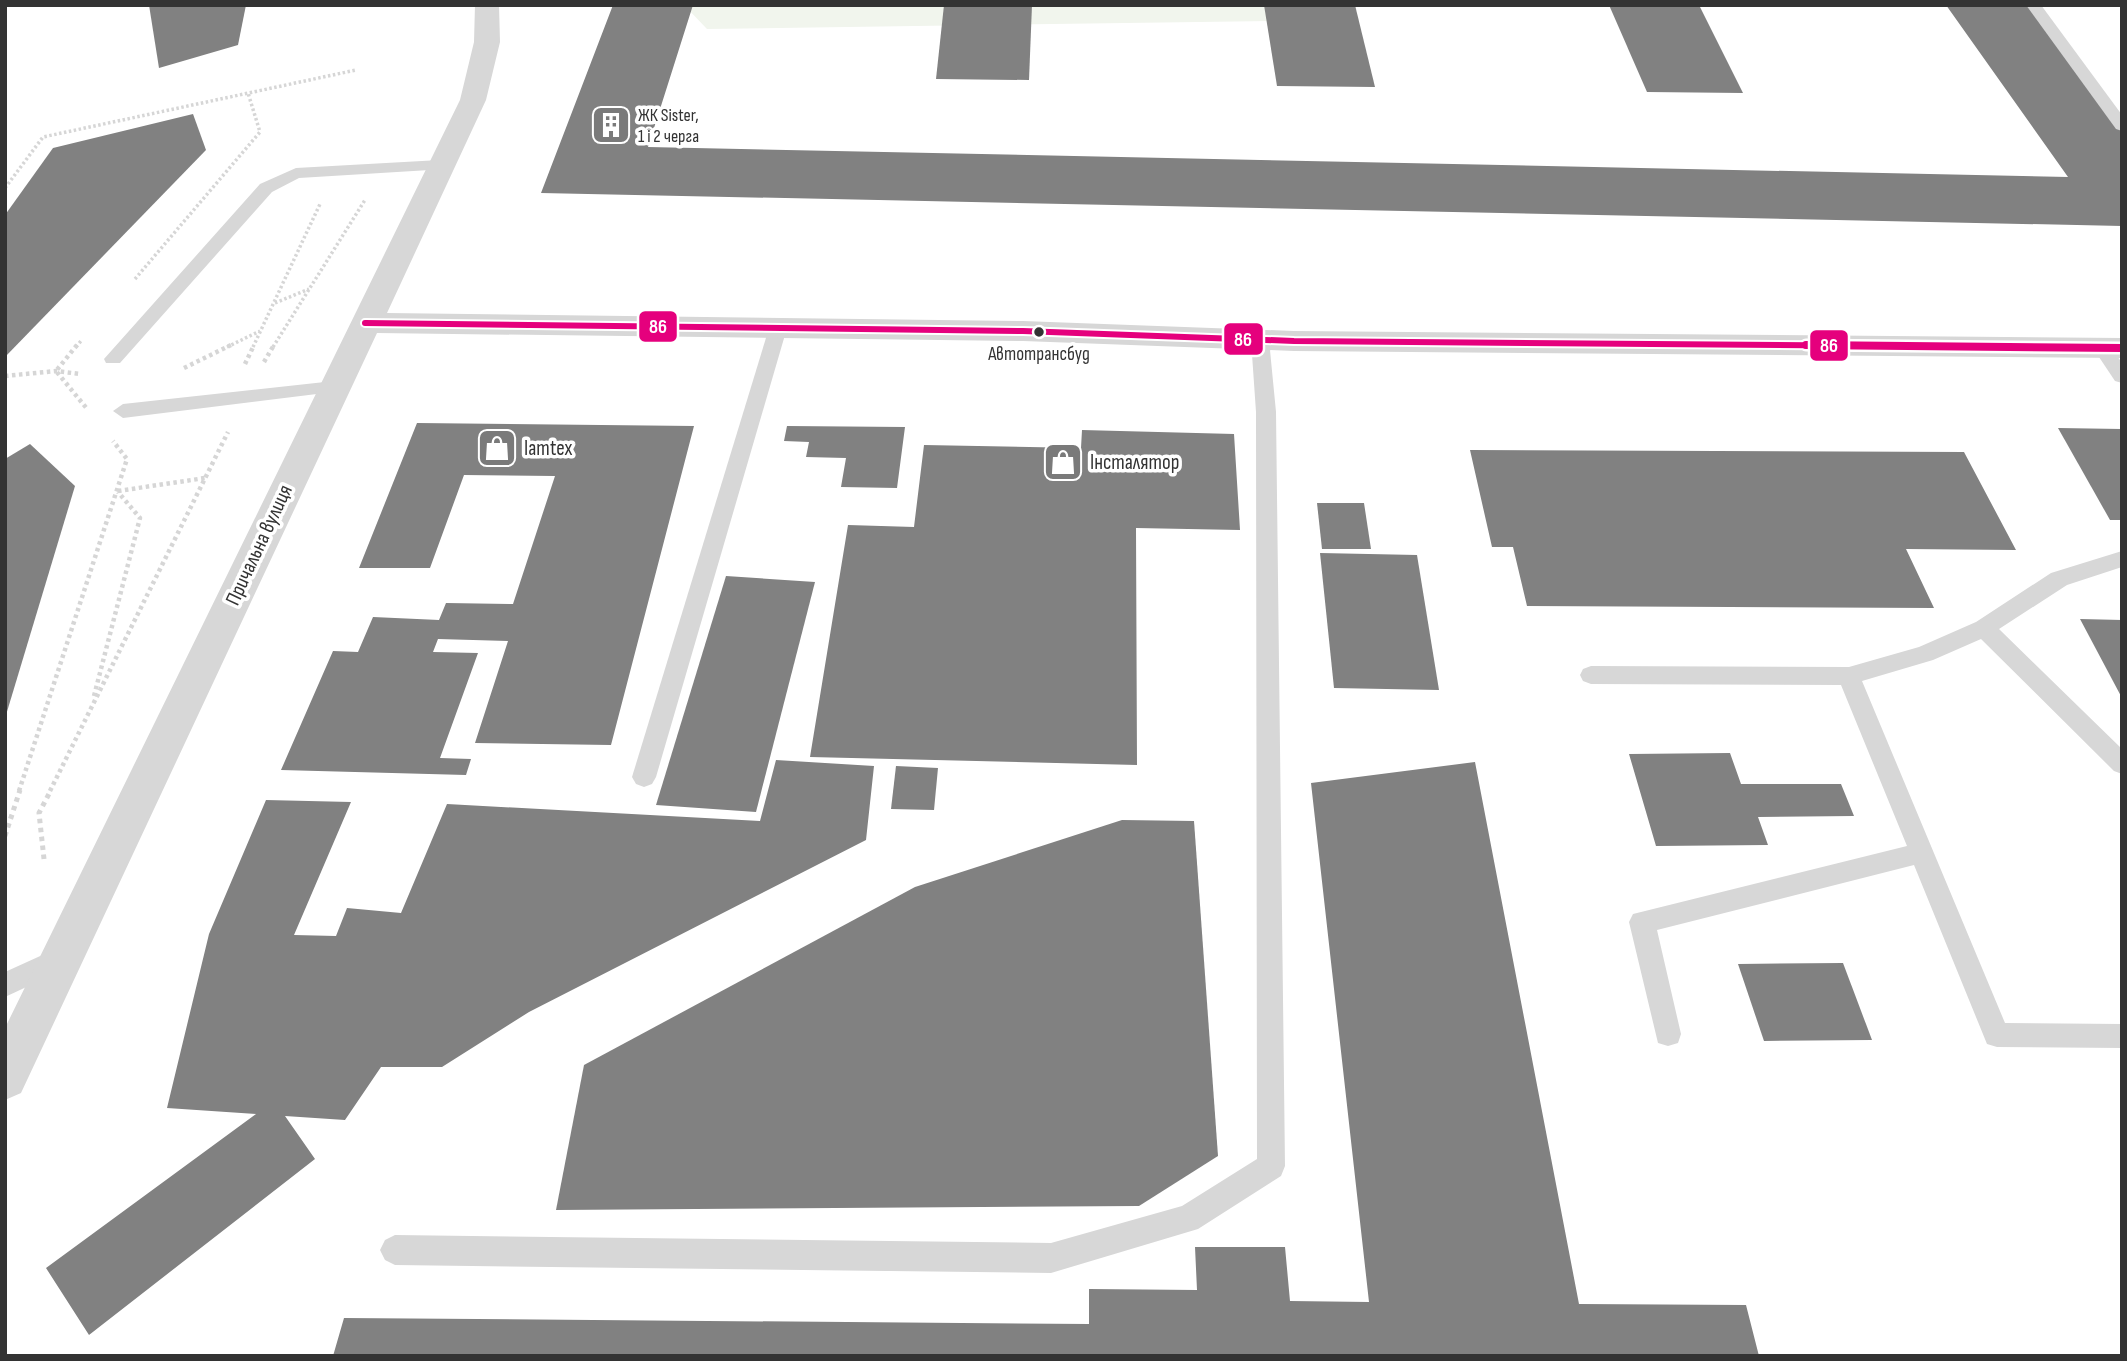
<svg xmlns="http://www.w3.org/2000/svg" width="2127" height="1361" font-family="'Sofia Sans Condensed',sans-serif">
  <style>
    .green { fill: #f1f5ed }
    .building { fill: #818181 }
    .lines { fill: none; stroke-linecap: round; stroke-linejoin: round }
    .path-far2 { stroke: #d6d6d6; stroke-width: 3.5; stroke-dasharray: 2.5 2.5; stroke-linecap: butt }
    .path-far1 { stroke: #d6d6d6; stroke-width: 4.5; stroke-dasharray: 3.5 3.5; stroke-linecap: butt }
    .path { stroke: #d6d6d6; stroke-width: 5; stroke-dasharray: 4.5 4.5; stroke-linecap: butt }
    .service { fill: #d7d7d7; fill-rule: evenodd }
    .minor { fill: #d7d7d7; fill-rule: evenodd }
    .bus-1-far1-casing { stroke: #fff; stroke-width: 10 }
    .bus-1-casing { stroke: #fff; stroke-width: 13 }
    .bus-1-far1 { stroke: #e5007d; stroke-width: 6 }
    .bus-1 { stroke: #e5007d; stroke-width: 8 }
    .bus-dot { fill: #333; stroke: #fff; stroke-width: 2.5 }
    .labels { text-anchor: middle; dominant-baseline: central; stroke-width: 7; stroke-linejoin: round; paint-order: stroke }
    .far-poi-label { font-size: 18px; fill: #333; stroke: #fff; text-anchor: start }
    .bus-label { font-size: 19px; fill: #333; stroke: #fff }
    .poi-label { font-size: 21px; fill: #333; stroke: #fff; text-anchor: start }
    .street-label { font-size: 21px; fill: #333; stroke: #fff }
    .line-badge { stroke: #fff; stroke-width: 2.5 }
    .badge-label { font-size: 19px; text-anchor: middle; font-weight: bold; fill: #fff }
  </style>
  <rect width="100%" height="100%" fill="#fff"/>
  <polygon class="green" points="684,5 1327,5 1336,20 707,29"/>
  <g class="building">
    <polygon points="149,5 246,5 238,45 159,68"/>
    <polygon points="613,5 693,5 648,147 2068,177 1946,5 2030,5 2122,129 2122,226 541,193"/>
    <polygon points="944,5 1032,5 1029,80 936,79"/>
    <polygon points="1264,5 1355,5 1375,87 1277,86"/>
    <polygon points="1609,5 1699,5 1743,93 1647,92"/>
    <polygon points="193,114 206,150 5,357 5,215 53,148"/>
    <polygon points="417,423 694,426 611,745 475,743 508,641 438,639 433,652 478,653 440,758 471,759 466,775 281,770 333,651 358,652 373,617 439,620 446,603 513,604 555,476 464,475 430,568 359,568"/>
    <polygon points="787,426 905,427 897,488 841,487 846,458 806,457 809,442 784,441"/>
    <polygon points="2058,428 2122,429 2122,520 2110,520"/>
    <polygon points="1082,430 1234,434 1240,530 1136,528 1137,765 810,757 848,525 914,527 924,445 1081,448"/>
    <polygon points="30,444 75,486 6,715 5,459"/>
    <polygon points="1470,450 1964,452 2016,550 1906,549 1934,608 1527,606 1513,547 1492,547"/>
    <polygon points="1317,503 1364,503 1371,549 1322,549"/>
    <polygon points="1320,553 1417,555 1439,690 1334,688"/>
    <polygon points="726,576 815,582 756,812 656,805"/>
    <polygon points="2080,619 2122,620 2122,698"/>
    <polygon points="1730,753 1741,784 1841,784 1854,816 1758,817 1768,845 1656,846 1629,754"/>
    <polygon points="776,760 874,766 866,840 529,1012 442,1067 381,1067 345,1120 285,1116 315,1159 89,1335 46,1268 256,1114 167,1108 209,934 266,800 351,802 294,935 336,936 347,908 401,913 447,804 760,821"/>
    <polygon points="1475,762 1579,1304 1746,1305 1759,1356 333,1356 344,1318 1089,1324 1089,1289 1197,1290 1195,1247 1285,1247 1290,1301 1369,1302 1311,783"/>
    <polygon points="896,766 938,768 934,810 891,809"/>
    <polygon points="1122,820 1194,821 1218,1156 1139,1206 556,1210 584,1065 915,887"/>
    <polygon points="1843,963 1872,1040 1764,1041 1738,964"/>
  </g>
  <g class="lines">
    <g class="path-far2">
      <polyline points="5,188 43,137 356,70"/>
      <polyline points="135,279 260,132 248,93"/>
      <polyline points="275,303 309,289"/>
      <polyline points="76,347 81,341"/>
      <polyline points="227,347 260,331"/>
      <polyline points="253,347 320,204"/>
      <polyline points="273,347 365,200"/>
    </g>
    <g class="path-far1">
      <polyline points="77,345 56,371 88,410"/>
      <polyline points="264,362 274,345"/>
      <polyline points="245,364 254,345"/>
      <polyline points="184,368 231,345"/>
      <polyline points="5,376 56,371 80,374"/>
      <polyline points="118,491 205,478"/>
      <polyline points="94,696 140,518 118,492"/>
      <polyline points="19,791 127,459 113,441"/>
      <polyline points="50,791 228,432"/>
    </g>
    <g class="path">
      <polyline points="5,836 20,790"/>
      <polyline points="44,859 39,813 51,790"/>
    </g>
    <g class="service">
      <polygon points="2026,5 2041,5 2122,115 2122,131 2116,129"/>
      <polygon points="440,160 446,161 446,169 299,178 272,192 120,363 106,363 104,359 260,184 296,168"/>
      <polygon points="778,322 787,328 656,777 652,784 644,787 636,784 632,777 769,328"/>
      <polygon points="1260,334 1269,340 1276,412 1285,1166 1281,1176 1198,1229 1051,1273 395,1265 385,1260 380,1250 385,1240 395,1235 1051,1243 1182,1206 1257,1159 1256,412 1251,340"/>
      <polygon points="2102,342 2109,344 2122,363 2122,383 2115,381 2093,348"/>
      <polygon points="334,381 341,383 344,387 341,391 123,418 113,411 123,404"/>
      <polygon points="2122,551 2122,567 2067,585 1999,629 2122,749 2122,774 2114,771 1981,639 1933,660 1862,681 2005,1023 2122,1024 2122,1048 1997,1047 1987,1044 1914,865 1657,930 1681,1034 1678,1043 1668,1046 1658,1043 1629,922 1633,914 1907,846 1841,685 1591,684 1583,681 1580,675 1583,669 1591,666 1849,667 1919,647 1976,622 2051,573"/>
      <polygon points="60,947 69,951 73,959 69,967 5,997 5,972"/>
    </g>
    <polygon class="minor" points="475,5 499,5 500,42 486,100 387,313 1023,321 1294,331 2122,338 2122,358 1294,351 1023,341 377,333 21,1093 5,1100 5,1028 460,100 474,42"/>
    <g class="bus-1-far1-casing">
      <polyline id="bus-1-far1" points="365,323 1023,331 1294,341 2013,347"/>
    </g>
    <g class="bus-1-casing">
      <polyline id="bus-1" points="1806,345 2122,348"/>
    </g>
    <use href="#bus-1-far1" class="bus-1-far1"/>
    <use href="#bus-1" class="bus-1"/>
  </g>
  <defs>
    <g id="building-square" transform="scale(2.0125)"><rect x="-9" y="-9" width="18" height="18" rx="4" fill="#7a7a7a" stroke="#fff"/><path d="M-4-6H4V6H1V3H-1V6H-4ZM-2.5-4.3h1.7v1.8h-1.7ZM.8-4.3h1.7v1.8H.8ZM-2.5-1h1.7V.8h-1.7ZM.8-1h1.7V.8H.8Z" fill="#fff"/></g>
    <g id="shop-square" transform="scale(2.0125)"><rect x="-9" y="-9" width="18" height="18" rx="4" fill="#7a7a7a" stroke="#fff"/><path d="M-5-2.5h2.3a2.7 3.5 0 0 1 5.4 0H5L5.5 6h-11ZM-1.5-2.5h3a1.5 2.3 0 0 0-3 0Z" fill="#fff"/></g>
  </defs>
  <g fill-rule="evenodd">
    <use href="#building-square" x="611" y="125"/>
    <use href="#shop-square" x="497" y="448"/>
    <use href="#shop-square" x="1063" y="462"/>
  </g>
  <circle class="bus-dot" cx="1039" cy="332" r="6"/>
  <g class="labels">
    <g class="far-poi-label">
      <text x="638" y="115">ЖК Sister,<tspan x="638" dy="21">1 і 2 черга</tspan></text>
    </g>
    <g class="bus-label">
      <text x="1039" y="354">Автотрансбуд</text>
    </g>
    <g class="poi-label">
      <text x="524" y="448">Iamtex</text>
      <text x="1090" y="462">Інсталятор</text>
    </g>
    <g class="street-label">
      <text transform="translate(259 545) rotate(-65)">Причальна вулиця</text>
    </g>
  </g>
  <g class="line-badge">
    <rect x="638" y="310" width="40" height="33" rx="7" fill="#e5007d"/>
    <rect x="1223" y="322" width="41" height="34" rx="7" fill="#e5007d"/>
    <rect x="1809" y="329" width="40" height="33" rx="7" fill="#e5007d"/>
  </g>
  <g class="badge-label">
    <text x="658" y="333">86</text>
    <text x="1243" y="346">86</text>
    <text x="1829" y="352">86</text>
  </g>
  <rect width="2127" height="1361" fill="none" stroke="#333333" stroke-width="14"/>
</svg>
